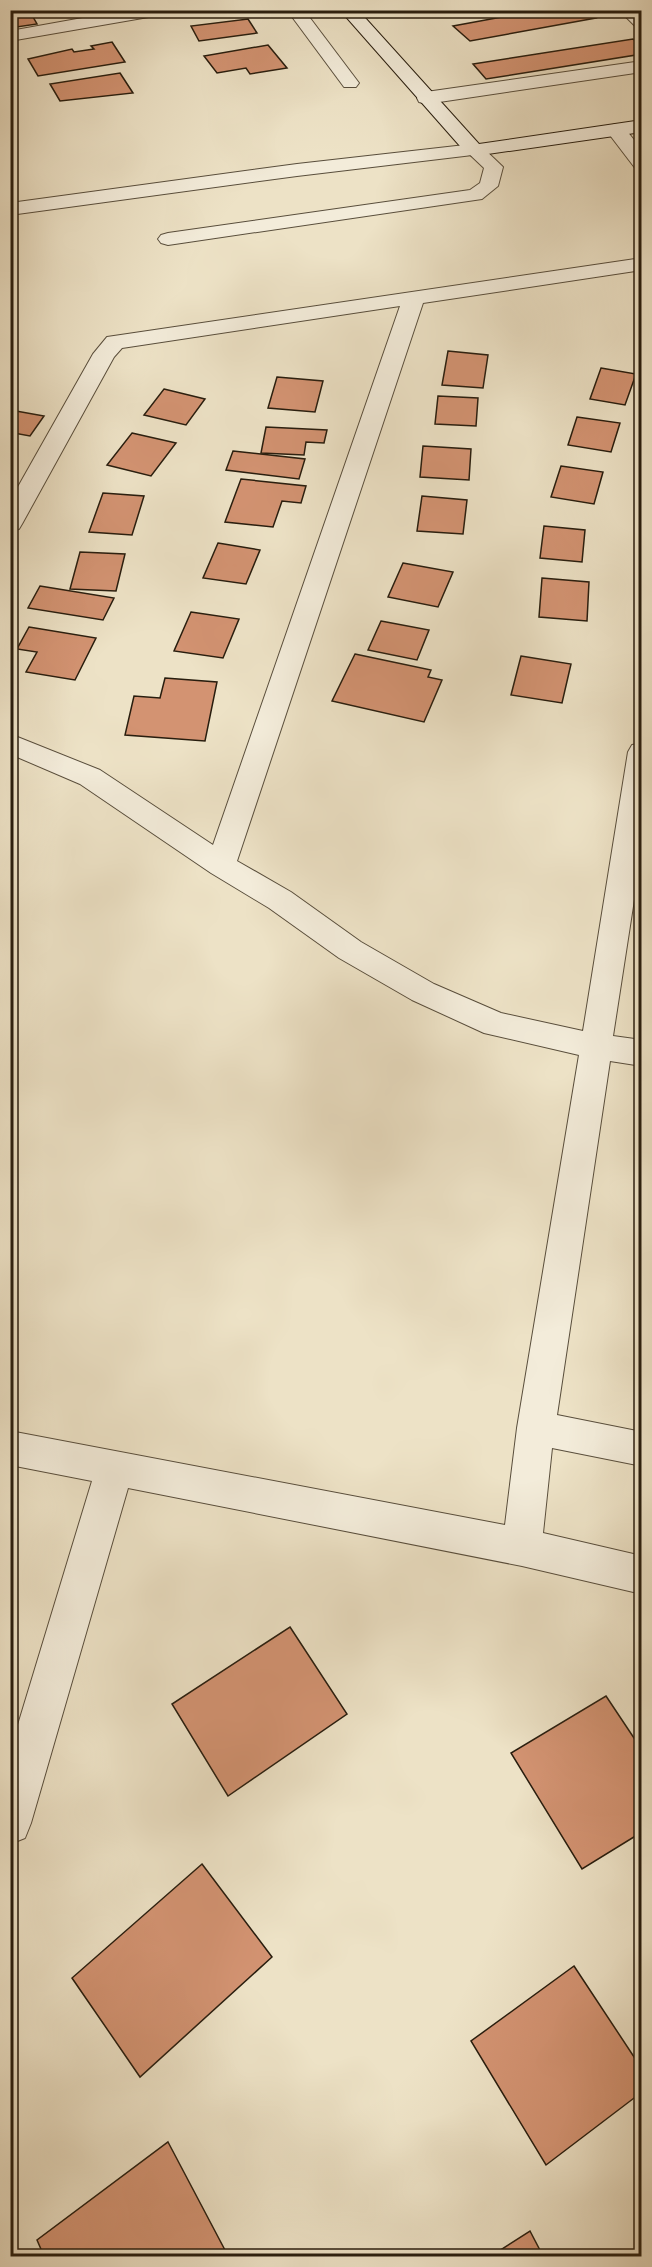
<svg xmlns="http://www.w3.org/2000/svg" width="652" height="2267" font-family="'Sorts Mill Goudy',serif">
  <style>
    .building { fill: #d39372; stroke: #281d0e; stroke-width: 1.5 }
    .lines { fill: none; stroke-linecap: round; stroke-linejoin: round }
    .lane-casing { stroke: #594e3c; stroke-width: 2 }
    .street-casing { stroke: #594e3c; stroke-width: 2 }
    .secondary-casing { stroke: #281d0e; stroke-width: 2 }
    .lane { fill: #f3ecda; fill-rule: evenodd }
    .street { fill: #f3ecda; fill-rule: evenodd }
    .secondary { fill: #f3ecda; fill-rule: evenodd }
  </style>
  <rect width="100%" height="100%" fill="#ede2c6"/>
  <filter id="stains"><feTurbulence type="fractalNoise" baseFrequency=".00333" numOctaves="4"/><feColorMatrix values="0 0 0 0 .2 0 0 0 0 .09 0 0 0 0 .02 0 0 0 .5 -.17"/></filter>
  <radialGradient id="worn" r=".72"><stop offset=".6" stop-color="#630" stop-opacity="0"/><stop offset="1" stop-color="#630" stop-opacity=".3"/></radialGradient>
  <g class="building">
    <polygon points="10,10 29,10 37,24 10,28"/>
    <polygon points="539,10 587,10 596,18 470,41 453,26"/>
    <polygon points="248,19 257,33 199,41 191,26"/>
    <polygon points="633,39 642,47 642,54 486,79 473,64"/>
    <polygon points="112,42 125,62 38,76 28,59 72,49 74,52 94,49 91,46"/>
    <polygon points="268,45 287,68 250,74 246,68 217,73 204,56"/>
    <polygon points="120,73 133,93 60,101 50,84"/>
    <polygon points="448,351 488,355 483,388 442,385"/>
    <polygon points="601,368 636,374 625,405 590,399"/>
    <polygon points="277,377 323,381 315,412 268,408"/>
    <polygon points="164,389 205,399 186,425 144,415"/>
    <polygon points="438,396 478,398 476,426 435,424"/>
    <polygon points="16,411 44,416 30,436 14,433 10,438 10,419"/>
    <polygon points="577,417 620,423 611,452 568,445"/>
    <polygon points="266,427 327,430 324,443 306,442 304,455 261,453"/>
    <polygon points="132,433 176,443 151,476 107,465"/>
    <polygon points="423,446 471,449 469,480 420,477"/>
    <polygon points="233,451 305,459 299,479 226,470"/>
    <polygon points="561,466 603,472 594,504 551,497"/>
    <polygon points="241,479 306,486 301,503 282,501 273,527 225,522"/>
    <polygon points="103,493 144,496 132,535 89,532"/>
    <polygon points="422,496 467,500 463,534 417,531"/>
    <polygon points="544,526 585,530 582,562 540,558"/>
    <polygon points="218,543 260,550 246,584 203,578"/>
    <polygon points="80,552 125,554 116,591 70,589"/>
    <polygon points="403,563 453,572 438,607 388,597"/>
    <polygon points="542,578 589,582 587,621 539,617"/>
    <polygon points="40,586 114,598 103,620 28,608"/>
    <polygon points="191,612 239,619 223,658 174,651"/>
    <polygon points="381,621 429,630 417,660 368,650"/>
    <polygon points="29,627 96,638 75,680 26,672 37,652 17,649"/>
    <polygon points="355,654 431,670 428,677 442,680 424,722 332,701"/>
    <polygon points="521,656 571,664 562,703 511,695"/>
    <polygon points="165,678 217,682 205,741 125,735 134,696 160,698"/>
    <polygon points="290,1627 347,1714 228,1796 172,1704"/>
    <polygon points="606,1696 642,1750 642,1832 582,1869 511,1753"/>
    <polygon points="202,1864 272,1957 140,2077 72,1978"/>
    <polygon points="574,1966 642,2069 642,2092 546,2165 471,2041"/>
    <polygon points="168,2142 226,2252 221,2256 44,2256 37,2240"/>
    <polygon points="530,2231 543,2256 491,2256"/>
  </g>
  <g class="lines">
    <g class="lane-casing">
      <polygon id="lane" points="474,144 481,146 503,167 498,186 482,199 168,245 161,243 158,239 161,235 168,233 470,190 480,183 484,168 465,150 467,146"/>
    </g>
    <g class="street-casing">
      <g id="street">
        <polygon points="127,10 168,10 160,15 10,41 10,31"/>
        <polygon points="287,10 304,10 359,83 356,87 344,87"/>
        <polygon points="619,10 638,10 642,14 642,28 636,27"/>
        <polygon points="642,61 642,72 426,104 419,102 417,98 419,94 426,92"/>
        <polygon points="616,124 623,126 642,150 642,170 635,168 606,130 609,126"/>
        <polygon points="474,144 481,146 484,150 481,154 297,176 10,215 10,203 297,164"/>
        <polygon points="642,258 642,270 423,303 237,861 291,892 361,942 434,984 501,1013 583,1031 628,752 632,745 642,743 642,848 613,1036 642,1040 642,1066 610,1061 557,1415 642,1432 642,1466 552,1448 543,1533 642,1556 642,1594 522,1566 128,1488 31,1823 25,1838 10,1844 10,1751 92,1481 10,1465 10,1431 505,1525 517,1428 579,1055 484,1033 412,1000 339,958 269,908 211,873 80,784 10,754 10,734 100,770 213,845 400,306 122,348 114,357 22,524 19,529 10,531 10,501 93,354 107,337"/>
      </g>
    </g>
    <g class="secondary-casing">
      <polygon id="secondary" points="340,10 358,10 479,144 642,120 642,132 474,156 467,154"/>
    </g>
    <use href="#lane" class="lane"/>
    <use href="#street" class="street"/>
    <use href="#secondary" class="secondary"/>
  </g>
  <rect width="652" height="2267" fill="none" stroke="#ede2c6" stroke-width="36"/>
  <rect x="12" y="12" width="628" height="2243" fill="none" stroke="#281d0e" stroke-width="3"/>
  <rect x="18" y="18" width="616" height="2231" fill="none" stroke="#281d0e" stroke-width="1.5"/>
  <rect width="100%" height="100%" filter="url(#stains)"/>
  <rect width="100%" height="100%" fill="url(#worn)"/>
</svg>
